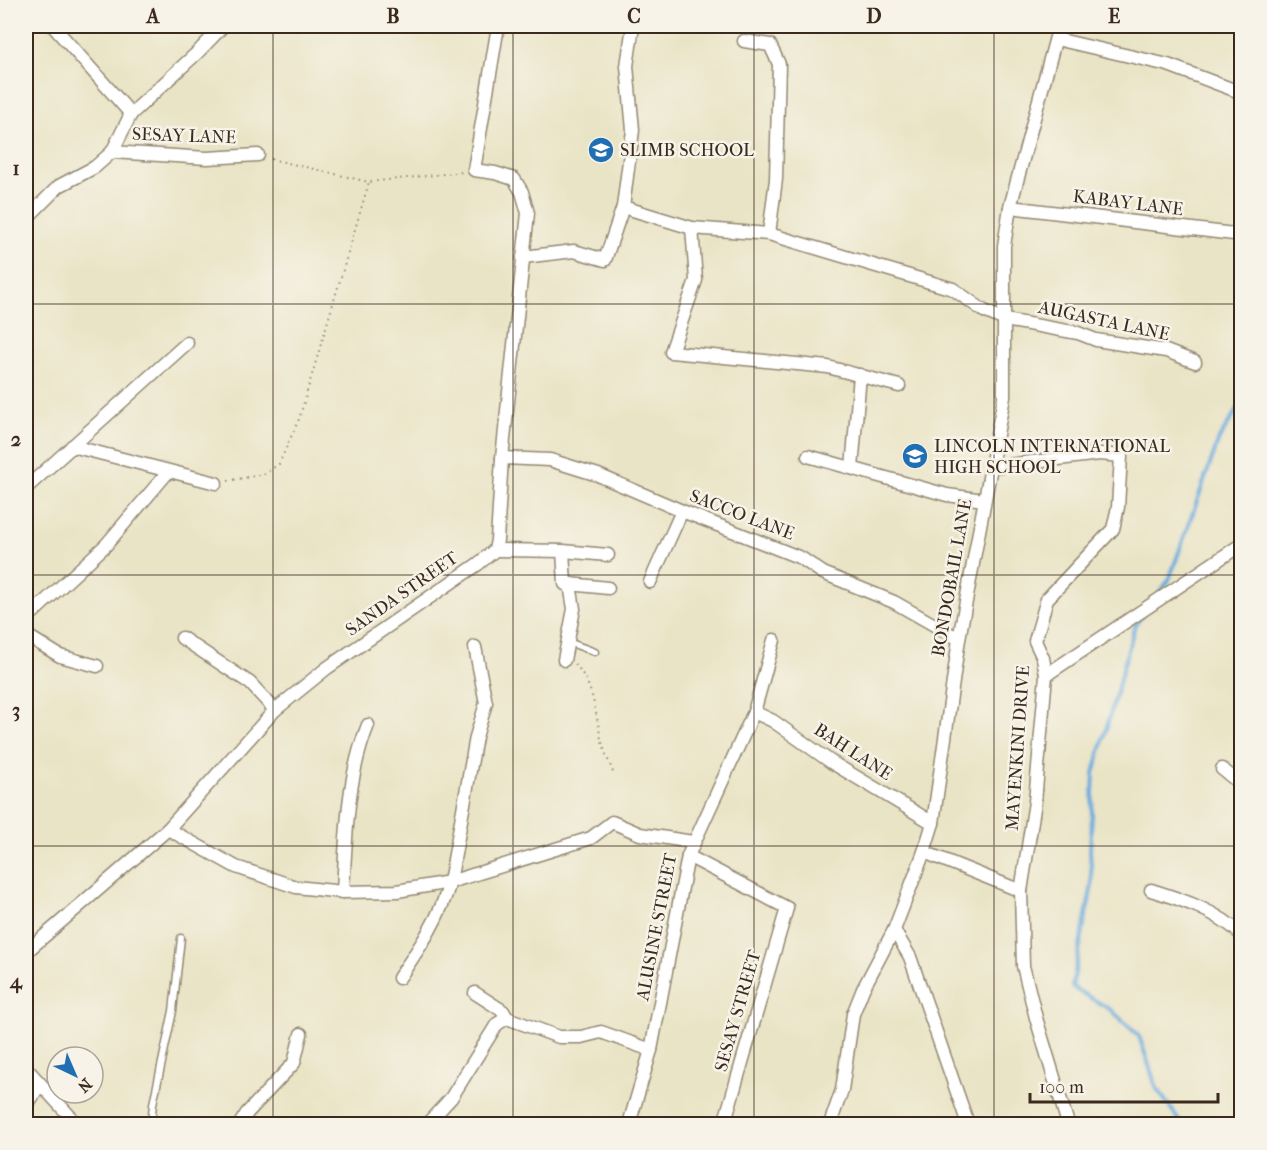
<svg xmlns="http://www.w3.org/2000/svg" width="1267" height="1150" font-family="'IM FELL French Canon',serif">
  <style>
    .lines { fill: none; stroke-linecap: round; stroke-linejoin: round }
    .stream { stroke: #68abdd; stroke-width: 4 }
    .service-casing { stroke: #928772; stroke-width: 9 }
    .minor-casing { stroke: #928772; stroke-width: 15 }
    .path { stroke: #928772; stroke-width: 2; stroke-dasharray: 1.5 4.5; stroke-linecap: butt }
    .service { stroke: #fff; stroke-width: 6 }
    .minor { stroke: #fff; stroke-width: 12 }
    .grid { fill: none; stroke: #3b2a1e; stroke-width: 1.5; stroke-opacity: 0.55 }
    .labels { text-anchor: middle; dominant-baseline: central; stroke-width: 5; stroke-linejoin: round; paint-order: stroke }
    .street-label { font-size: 18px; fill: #3b2a1e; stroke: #f7f3e8 }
    .poi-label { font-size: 18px; fill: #3b2a1e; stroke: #f7f3e8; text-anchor: start }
    .neatline { fill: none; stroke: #3b2a1e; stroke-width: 2 }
    .grid-label { font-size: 20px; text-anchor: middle; font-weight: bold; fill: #3b2a1e }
  </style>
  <rect width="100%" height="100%" fill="#f7f3e8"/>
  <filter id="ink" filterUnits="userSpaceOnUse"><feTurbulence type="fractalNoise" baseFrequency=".0167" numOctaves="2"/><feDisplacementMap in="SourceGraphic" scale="12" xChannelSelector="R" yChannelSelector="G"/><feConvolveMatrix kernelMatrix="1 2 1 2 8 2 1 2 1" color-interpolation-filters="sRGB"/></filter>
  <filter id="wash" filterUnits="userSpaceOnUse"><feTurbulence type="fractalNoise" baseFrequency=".008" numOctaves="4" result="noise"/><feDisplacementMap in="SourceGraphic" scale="24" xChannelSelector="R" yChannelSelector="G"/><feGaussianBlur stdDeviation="1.35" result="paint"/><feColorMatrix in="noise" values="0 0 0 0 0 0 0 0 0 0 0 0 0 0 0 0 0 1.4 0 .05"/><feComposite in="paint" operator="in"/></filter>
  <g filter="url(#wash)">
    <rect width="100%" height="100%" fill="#eae4c6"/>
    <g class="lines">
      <g class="stream">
        <polyline points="1159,593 1169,580 1219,439 1242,402"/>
        <polyline points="1142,616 1135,625 1094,773 1090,850 1092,885 1072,987 1111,1010 1139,1036 1157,1089 1182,1124"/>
      </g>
    </g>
  </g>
  <g filter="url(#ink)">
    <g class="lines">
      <g class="service-casing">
        <g id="service">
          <polyline points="568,642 595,652"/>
          <polyline points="151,1124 153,1104 173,1011 181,938"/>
        </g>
      </g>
      <g class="minor-casing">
        <g id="minor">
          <polyline points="53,26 131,114 112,152"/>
          <polyline points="1056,39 1168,65 1242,93"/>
          <polyline points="744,41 770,45 779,64 776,179 769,234"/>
          <polyline points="131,114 198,52 223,26"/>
          <polyline points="623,207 692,228 769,234 953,289 984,311 1005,320 1078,333 1096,340 1166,351 1195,362"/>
          <polyline points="1010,207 1242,235"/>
          <polyline points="26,219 59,186 95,167 112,152 207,158 258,155"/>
          <polyline points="692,228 696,280 671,352 828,367 899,386"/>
          <polyline points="523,257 574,251 605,260 623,207 633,130 627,66 633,26"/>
          <polyline points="72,446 216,483"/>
          <polyline points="808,456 947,495 984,500"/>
          <polyline points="502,458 550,460 598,475 682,511 801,558 823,573 894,602 959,639"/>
          <polyline points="991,467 1100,454 1121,456 1118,507 1113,529 1047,599 1035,641 1043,658 1046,675 1035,802 1021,891 1023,966 1036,1018 1068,1124"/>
          <polyline points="852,468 860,375"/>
          <polyline points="26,488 187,343"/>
          <polyline points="495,550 563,551 565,584 570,584 574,609 564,660"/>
          <polyline points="563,551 608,555"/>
          <polyline points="650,582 682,511"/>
          <polyline points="570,584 608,588"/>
          <polyline points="26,619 106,545 168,472"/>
          <polyline points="26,635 60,656 97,666"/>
          <polyline points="182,638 250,683 275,710"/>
          <polyline points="1046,675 1242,544"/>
          <polyline points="754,712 773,721 831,762 933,823"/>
          <polyline points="1222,769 1242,785"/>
          <polyline points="168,829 236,867 296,887 343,892 397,891 450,882 591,838 612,822 640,834 693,842"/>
          <polyline points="924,852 1021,891"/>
          <polyline points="688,856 787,908 724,1124"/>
          <path d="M1151 890C1183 900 1217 911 1242 935"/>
          <path d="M343 892C346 836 347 777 368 725"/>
          <polyline points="894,930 910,957 968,1124"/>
          <polyline points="26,952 168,829 275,710 327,668 478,564 495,550 497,540 502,458 528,213 522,192 514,179 495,173 474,170 498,26"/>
          <path d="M399 978C420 947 440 918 450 882L476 737 486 703 475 647"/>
          <polyline points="475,993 503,1011 507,1018"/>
          <polyline points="26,1068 77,1124"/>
          <polyline points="26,1107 40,1084"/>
          <polyline points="240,1124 247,1113 294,1063 301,1034"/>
          <polyline points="427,1124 451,1098 497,1024 507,1018 559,1037 581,1037 601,1032 651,1050"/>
          <polyline points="629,1124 651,1050 688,856 754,712 774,640"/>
          <polyline points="830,1124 842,1090 853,1014 863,989 894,930 924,852 933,823 959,639 1004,397 1004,246 1010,207 1059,26"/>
        </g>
      </g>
      <g class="path">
        <polyline points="271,159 369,182 463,172"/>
        <polyline points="228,481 264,474 279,464 299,419 369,182"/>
        <path d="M575 664C593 684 595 709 600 734 603 748 609 762 614 775"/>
      </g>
      <use href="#service" class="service"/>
      <use href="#minor" class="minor"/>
    </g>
  </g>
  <path class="grid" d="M273 26V1124M513 26V1124M754 26V1124M994 26V1124M26 304H1242M26 575H1242M26 846H1242"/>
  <defs>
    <g id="school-disc" transform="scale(1.35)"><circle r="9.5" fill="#1f6fb2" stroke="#f7f3e8"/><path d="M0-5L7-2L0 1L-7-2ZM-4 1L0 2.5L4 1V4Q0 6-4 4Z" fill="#fff"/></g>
  </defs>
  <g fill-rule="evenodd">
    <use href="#school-disc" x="601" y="150"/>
    <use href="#school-disc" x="915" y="456"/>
  </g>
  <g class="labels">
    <g class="street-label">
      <text transform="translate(184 136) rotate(2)">SESAY LANE</text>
      <text transform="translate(1128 203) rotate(7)">KABAY LANE</text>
      <text transform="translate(1104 321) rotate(12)">AUGASTA LANE</text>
      <text transform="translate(742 515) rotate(21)">SACCO LANE</text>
      <text transform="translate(952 578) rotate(-80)">BONDOBAIL LANE</text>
      <text transform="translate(402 594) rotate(-35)">SANDA STREET</text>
      <text transform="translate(1018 748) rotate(-86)">MAYENKINI DRIVE</text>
      <text transform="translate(853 752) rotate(33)">BAH LANE</text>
      <text transform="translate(657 927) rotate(-79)">ALUSINE STREET</text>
      <text transform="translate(738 1011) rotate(-74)">SESAY STREET</text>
    </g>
    <g class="poi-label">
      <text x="620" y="150">SLIMB SCHOOL</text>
      <text x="934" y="446">LINCOLN INTERNATIONAL<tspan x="934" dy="21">HIGH SCHOOL</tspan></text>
    </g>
  </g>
  <rect width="1267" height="1150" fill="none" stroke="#f7f3e8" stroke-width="66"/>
  <g transform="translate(75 1075) rotate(136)"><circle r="28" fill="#f7f3e8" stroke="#aca397" stroke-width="1.5"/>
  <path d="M0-4.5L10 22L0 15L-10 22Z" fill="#1f6fb2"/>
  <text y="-9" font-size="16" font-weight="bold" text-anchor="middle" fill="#3b2a1e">N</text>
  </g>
  <path d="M1030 1093v9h188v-9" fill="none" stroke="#3b2a1e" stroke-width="3"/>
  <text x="1039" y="1093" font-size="18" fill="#3b2a1e" stroke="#f7f3e8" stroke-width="4.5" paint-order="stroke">100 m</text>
  <rect x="33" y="33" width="1201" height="1084" class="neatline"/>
  <g class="grid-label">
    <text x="153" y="23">A</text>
    <text x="393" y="23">B</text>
    <text x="634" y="23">C</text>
    <text x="874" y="23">D</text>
    <text x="1114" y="23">E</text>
    <text x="16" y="175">1</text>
    <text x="16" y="446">2</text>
    <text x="16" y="717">3</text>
    <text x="16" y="988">4</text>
  </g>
</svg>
